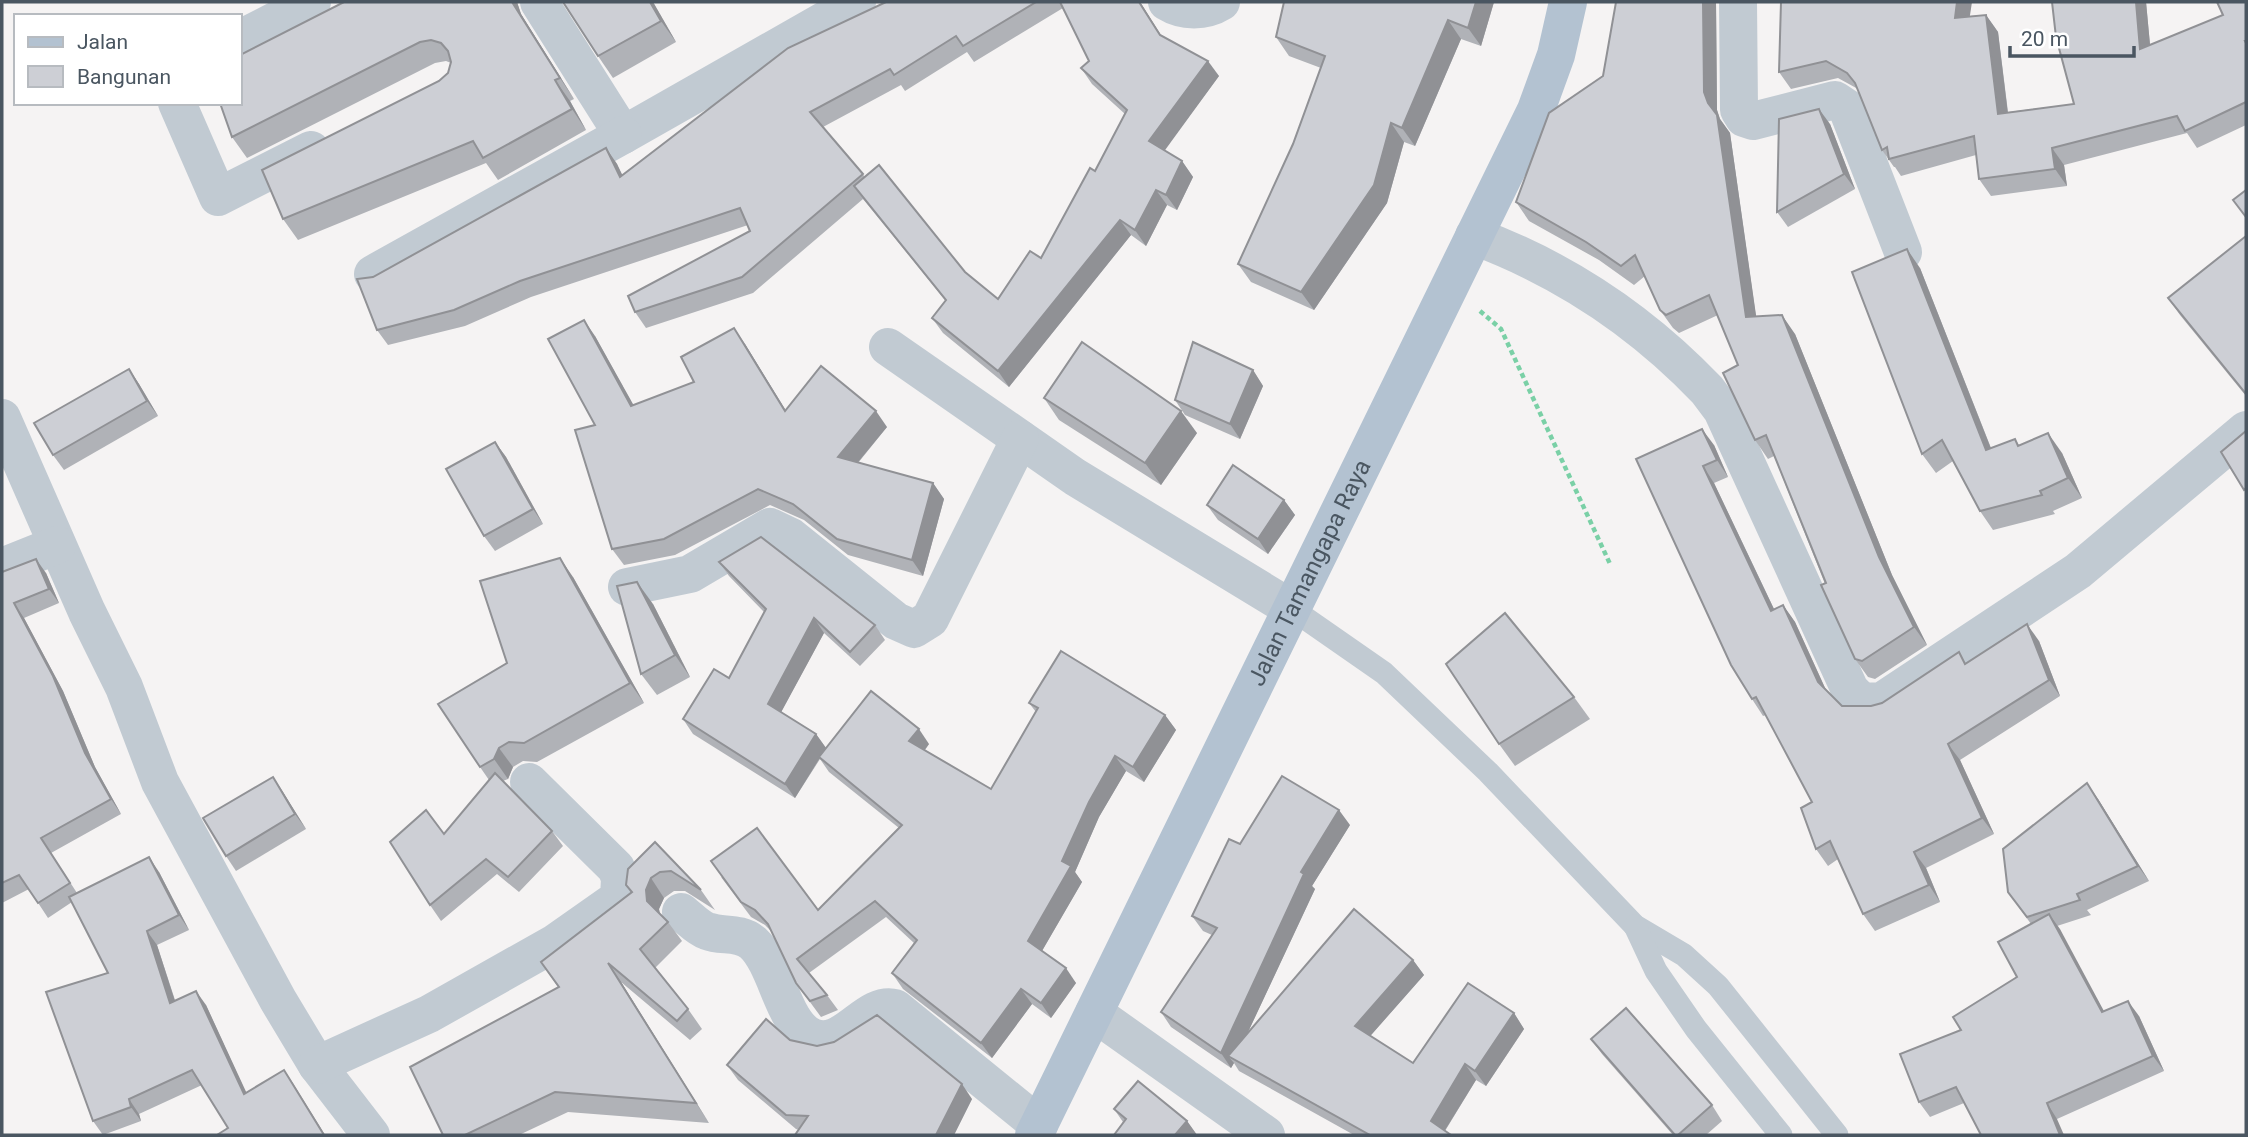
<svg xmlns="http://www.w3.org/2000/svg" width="2248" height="1137" font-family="Roboto,sans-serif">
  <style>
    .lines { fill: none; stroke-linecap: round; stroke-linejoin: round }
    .path { stroke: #7ad0a6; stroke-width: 4.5; stroke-dasharray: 5 3.5; stroke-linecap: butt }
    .service { stroke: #c1cad2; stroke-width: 23 }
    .minor { stroke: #c1cad2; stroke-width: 38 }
    .primary { stroke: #b3c2d1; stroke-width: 38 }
    .wall { fill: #b0b2b7; fill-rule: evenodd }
    .shaded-wall { fill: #909195 }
    .building { fill: #cdcfd5; stroke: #909195; stroke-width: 2 }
    .labels { text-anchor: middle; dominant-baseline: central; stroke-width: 5; stroke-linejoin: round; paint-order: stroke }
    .street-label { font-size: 24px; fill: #4a5661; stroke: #fff }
  </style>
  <rect width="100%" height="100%" fill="#f5f3f3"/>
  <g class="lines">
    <polyline class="path" points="1480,311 1501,329 1611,566"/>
    <g class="service">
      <polyline points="1292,609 1384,673 1488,772 1635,926 1684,955 1718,986 1837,1135"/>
      <polyline points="1635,926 1656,971 1696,1029 1781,1135"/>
    </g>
    <g class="minor">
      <polyline points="539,2 623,135 857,2"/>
      <path d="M1167 2C1183 12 1205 12 1221 2"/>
      <polyline points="1738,2 1739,110 1744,118 1753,121 1835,100 1847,108 1903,252"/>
      <polyline points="240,39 312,2"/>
      <polyline points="177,103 218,197 311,150"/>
      <path d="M1474 236C1563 269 1642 322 1707 390L1722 410 1850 690 1862 702 1882 701 2078 571 2246 430"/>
      <polyline points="373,274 623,135"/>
      <polyline points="888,347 1075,477 1292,609"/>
      <polyline points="2,418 87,612 124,687 160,782 278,1000 317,1065 371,1135"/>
      <polyline points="2,567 57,545"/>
      <polyline points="627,587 690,574 770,527 791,537 896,621 914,629 930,619 1020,439"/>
      <path d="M681 912C689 918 698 928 707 931 722 937 739 931 753 943 778 966 782 1024 812 1037 843 1051 866 1000 895 1008L1039 1125"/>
      <polyline points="1094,1013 1266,1135"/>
      <polyline points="317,1065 429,1014 555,943 619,898 620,878 616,868 529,782"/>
    </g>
    <path class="primary" id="s1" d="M1034 1135 1536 110 1556 55 1568 2"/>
  </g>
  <g class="wall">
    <polygon points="345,2 517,2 521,14 574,99 570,101 586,130 498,180 486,163 298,240 283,219 439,81 448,73 451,63 446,61 435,63 247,158 232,137"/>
    <polygon points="653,2 676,42 613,78 598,56"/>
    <path d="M886 2H1140L1161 36 1219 76 1164 150 1182 161 1193 177 1177 210 1167 205 1146 246 1131 235 1009 387 943 333 932 318 946 301 863 199 753 293 646 328 635 312 750 231 748 225 531 297 465 326 388 345 377 330 373 277 606 148 617 164 622 175ZM1063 8 1089 61 1081 68 1092 84 1125 114 1095 171 1041 258 998 299 965 272 865 177 823 127 901 85 905 91 967 52 974 62Z"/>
    <polygon points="1284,2 1494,2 1481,46 1461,39 1415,146 1404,142 1387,203 1314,310 1251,282 1238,264 1293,144 1321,68 1289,56 1276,37"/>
    <polygon points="1716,2 1717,110 1720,119 1730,133 1756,317 1795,334 1892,575 1927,645 1875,679 1868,677 1855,659 1774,456 1768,459 1755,440 1738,365 1718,315 1679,333 1673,328 1660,310 1645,276 1634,285 1599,260 1529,221 1516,202"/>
    <polygon points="2052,2 2146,2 2150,45 2223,15 2246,2 2246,125 2197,148 2187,133 2064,165 2067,186 1991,196 1979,179 1976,155 1901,176 1895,167 1894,167 1882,150 1858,89 1838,78 1791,89 1779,72 1970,16 1986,15 1998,32 2008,112 2074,104"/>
    <polygon points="1830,124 1855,189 1788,227 1777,212"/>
    <polygon points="2246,236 2246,396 2180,315 2168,298"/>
    <polygon points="1920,268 1991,448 2015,439 2019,445 2062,453 2082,498 2053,511 2055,514 1993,530 1980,511 1953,461 1936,473 1922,454"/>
    <polygon points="595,336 633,405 694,382 745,344 785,410 887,427 858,463 933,483 944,499 923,576 848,555 804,520 770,505 675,555 624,565 612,549 595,425"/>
    <polygon points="129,369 139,384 158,416 64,470 53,455"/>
    <polygon points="1253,370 1263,386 1240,439 1185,415 1175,400"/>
    <polygon points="1044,398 1197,433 1161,485 1059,420"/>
    <polygon points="495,442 506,457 543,524 495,551 484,536"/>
    <polygon points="1714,445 1728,477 1714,483 1774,609 1783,605 1795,622 1826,690 1842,706 1871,706 1882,703 1967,663 2039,641 2060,696 1960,760 1994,834 1926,868 1940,902 1875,931 1863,914 1838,859 1828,866 1816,849 1812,802 1766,715 1763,716 1752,699 1636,459"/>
    <polygon points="1284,500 1295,515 1268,554 1218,520 1207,505"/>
    <polygon points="719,562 875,625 885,640 860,666 824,633 781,712 816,734 826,748 929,744 925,750 991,789 1036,712 1029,703 1165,715 1176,730 1144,782 1126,771 1099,817 1075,872 1082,882 1042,951 1076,983 1051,1018 1032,1004 992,1058 903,989 892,973 914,943 886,917 809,973 827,995 838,1010 821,1017 796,983 771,931 765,925 751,917 721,877 818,910 899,828 829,772 820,759 795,798 693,734 683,719 729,678 764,612 729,576"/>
    <polygon points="2,572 46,573 59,603 24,618 63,691 95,767 121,814 51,853 77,893 159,872 189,930 157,945 175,1000 206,1005 246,1093 284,1070 294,1085 228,1128 202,1085 139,1114 141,1121 103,1135 93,1121 108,973 72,902 48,918 29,889 2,903"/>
    <polygon points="573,577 644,703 537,762 523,761 513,767 508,779 503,781 552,831 563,846 519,892 497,874 441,921 430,905 444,834 489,780 480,767 507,663"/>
    <polygon points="653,604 690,677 657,695 641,674"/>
    <polygon points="1574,697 1590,719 1515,766 1499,744"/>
    <polygon points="273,777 306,829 236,871 226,856"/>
    <polygon points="2098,799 2149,881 2087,910 2091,915 2057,926 2104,1012 2139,1016 2164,1071 2057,1119 1964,1103 1930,1117 1919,1102 1961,1030 2017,977 2031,924 2008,892"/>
    <polygon points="1350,825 1312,886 1315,889 1247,1034 1413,960 1424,975 1370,1036 1413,1063 1514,1013 1524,1029 1486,1086 1476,1080 1445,1131 1451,1135 1354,1135 1239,1071 1234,1063 1231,1068 1171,1027 1161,1012 1212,935 1203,931 1192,916 1240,844"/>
    <polygon points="655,842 701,890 715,910 685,891 674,891 664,898 659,909 660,914 668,922 682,941 655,968 688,1009 702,1029 690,1040 621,982 709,1123 568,1112 519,1135 443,1135 558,987 541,962 631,893 626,885"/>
    <polygon points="1591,1039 1712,1105 1722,1121 1706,1135 1673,1135 1602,1054"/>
    <polygon points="790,1040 972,1099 954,1135 795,1135 799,1130 796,1129 738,1080 727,1065"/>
    <polygon points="1114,1109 1187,1121 1197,1135 1114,1135 1123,1122"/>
  </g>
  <g class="shaded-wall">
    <polygon points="512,2 517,2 521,14 574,99 560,78"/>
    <polygon points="650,2 653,2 676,42 661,21"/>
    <polygon points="1139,2 1140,2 1171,51 1160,35"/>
    <polygon points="1476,2 1494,2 1481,46 1468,28"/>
    <polygon points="1703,2 1716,2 1717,110 1720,119 1730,133 1759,336 1746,317 1704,92"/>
    <polygon points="1957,2 1972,2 1967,35 1955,18"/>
    <polygon points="2136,2 2146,2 2152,66 2140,49"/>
    <polygon points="1986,15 1998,32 2010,131 1998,114"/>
    <polygon points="1448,20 1461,39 1415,146 1402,128"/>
    <polygon points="1208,61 1219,76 1160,157 1149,141"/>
    <polygon points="555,80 570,101 586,130 572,109"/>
    <polygon points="1819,109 1830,124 1855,189 1844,174"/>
    <polygon points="1391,123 1404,142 1387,203 1314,310 1301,292"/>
    <polygon points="606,148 617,164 631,193 620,177"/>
    <polygon points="2052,148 2064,165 2067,186 2055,169"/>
    <polygon points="1182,161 1193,177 1177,210 1166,195"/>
    <polygon points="1156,190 1167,205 1146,246 1135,230"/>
    <polygon points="1120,220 1131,235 1009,387 998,371"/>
    <polygon points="1907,249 1920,268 1999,469 1986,450"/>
    <polygon points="1782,315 1795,334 1892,575 1927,645 1914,627 1879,557"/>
    <polygon points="584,320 595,336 643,422 631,406"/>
    <polygon points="734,328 745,344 796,427 785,411"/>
    <polygon points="129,369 139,384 158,416 147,401"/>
    <polygon points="1253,370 1263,386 1240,439 1230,424"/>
    <polygon points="876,411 887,427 849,473 838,457"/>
    <polygon points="1181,411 1197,433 1161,485 1145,463"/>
    <polygon points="1702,429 1714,445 1728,477 1717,460"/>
    <polygon points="2048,433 2062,453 2082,498 2068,478"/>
    <polygon points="495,442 506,457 543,524 533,509"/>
    <polygon points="1703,466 1714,483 1783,628 1771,611"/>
    <polygon points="933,483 944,499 923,576 912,560"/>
    <polygon points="1284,500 1295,515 1268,554 1258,539"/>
    <polygon points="560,558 573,577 644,703 630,683"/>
    <polygon points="36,559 46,573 59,603 49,589"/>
    <polygon points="637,582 653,604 690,677 675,655"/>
    <polygon points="14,603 24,618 63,691 95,767 121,814 111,799 85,753"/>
    <polygon points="1783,605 1795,622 1830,699 1818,682"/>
    <polygon points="814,618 824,633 778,718 768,704"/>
    <polygon points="2027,624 2039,641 2060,696 2049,680"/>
    <polygon points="1165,715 1176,730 1144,782 1133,767"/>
    <polygon points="919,729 929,744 920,756 909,741"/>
    <polygon points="816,734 826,748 795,798 785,784"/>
    <polygon points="1948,744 1960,760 1994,834 1982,818"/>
    <polygon points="499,748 513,767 508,779 494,759"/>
    <polygon points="1115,756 1126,771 1099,817 1075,872 1082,882 1039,956 1028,941 1062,861 1089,802"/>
    <polygon points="273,777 283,792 306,829 295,814"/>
    <polygon points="2087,783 2098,799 2149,881 2138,866"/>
    <polygon points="1339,810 1350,825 1312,886 1315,889 1235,1060 1228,1056 1234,1063 1231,1068 1221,1053 1301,872"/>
    <polygon points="1914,852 1926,868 1940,902 1929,885"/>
    <polygon points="149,857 159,872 189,930 179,915"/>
    <polygon points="651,878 664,898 659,909 661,921 647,901 646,890"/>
    <polygon points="2049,914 2060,929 2113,1028 2102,1012"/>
    <polygon points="147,931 157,945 180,1017 170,1003"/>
    <polygon points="1413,960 1424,975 1365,1042 1355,1026"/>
    <polygon points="608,963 621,982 709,1123 696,1103"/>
    <polygon points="1066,968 1076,983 1051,1018 1041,1003"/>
    <polygon points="1021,989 1032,1004 992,1058 981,1043"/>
    <polygon points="196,991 206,1005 254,1109 244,1094"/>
    <polygon points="2128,1001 2139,1016 2164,1071 2153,1056"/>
    <polygon points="1514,1013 1524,1029 1486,1086 1475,1071"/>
    <polygon points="1465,1064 1476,1080 1442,1135 1431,1121"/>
    <polygon points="284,1070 294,1085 325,1135 324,1135"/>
    <polygon points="962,1084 972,1099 954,1135 936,1135"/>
    <polygon points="129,1099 139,1114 141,1121 131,1107"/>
    <polygon points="2047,1103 2057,1119 2064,1135 2060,1135"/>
    <polygon points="1187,1121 1197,1135 1175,1135"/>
  </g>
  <g class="building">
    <polygon points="344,2 512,2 560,78 555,80 572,109 483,158 473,141 283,219 262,170 439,81 448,73 451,62 448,51 441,43 431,40 420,42 232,137 220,103 240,103 240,55"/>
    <polygon points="563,2 650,2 661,21 598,56"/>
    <polygon points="886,2 1036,2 963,46 956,36 894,75 890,69 810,112 863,174 742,277 635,312 628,296 750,231 740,208 520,281 454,310 377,330 357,279 373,277 606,148 620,177 788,48"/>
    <polygon points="1060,2 1139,2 1160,35 1208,61 1149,141 1182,161 1166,195 1156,190 1135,230 1120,220 998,371 932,318 946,300 854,186 879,165 965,272 998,299 1030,251 1041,258 1090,168 1095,171 1127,110 1081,68 1089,61"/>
    <polygon points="1284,2 1476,2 1468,28 1448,20 1402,128 1391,123 1374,185 1301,292 1238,264 1293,144 1325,56 1276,37"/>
    <polygon points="1616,2 1703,2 1704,92 1708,103 1717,115 1746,317 1782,315 1879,557 1914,627 1862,661 1855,659 1821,585 1826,583 1766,435 1755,440 1723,373 1738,365 1709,295 1666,315 1660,310 1635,255 1621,266 1586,242 1516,202 1549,113 1603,76"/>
    <polygon points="1781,2 1957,2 1955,18 1986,15 1998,114 2074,104 2056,37 2052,2 2136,2 2140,49 2223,15 2217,2 2246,2 2246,41 2245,41 2246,43 2246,102 2185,131 2177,116 2052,148 2055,169 1979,179 1974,136 1889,159 1887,147 1882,150 1855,83 1847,73 1826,61 1779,72"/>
    <polygon points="1819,109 1844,174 1777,212 1779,119"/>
    <polygon points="2246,190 2246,217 2233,200"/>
    <polygon points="2246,236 2246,394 2168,298"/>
    <polygon points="1907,249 1986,450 2015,439 2018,446 2048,433 2068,478 2040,491 2042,495 1980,511 1942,440 1922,454 1852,272"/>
    <polygon points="584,320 631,406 694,382 681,357 734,328 785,411 821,366 876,411 838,457 933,483 912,560 837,539 793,504 758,489 664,539 612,549 575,430 595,425 548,339"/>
    <polygon points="1082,342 1181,411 1145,463 1044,398"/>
    <polygon points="1193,342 1253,370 1230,424 1175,400"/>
    <polygon points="129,369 147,401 53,455 34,423"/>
    <polygon points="1702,429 1717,460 1703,466 1771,611 1783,605 1818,682 1842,706 1871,706 1882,703 1959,652 1965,664 2027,624 2049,680 1948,744 1982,818 1914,852 1929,885 1863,914 1830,841 1816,849 1801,808 1812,802 1756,697 1752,699 1731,665 1636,459"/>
    <polygon points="2246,431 2246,488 2244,490 2221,452"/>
    <polygon points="495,442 533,509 484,536 446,469"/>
    <polygon points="1233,465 1284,500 1258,539 1207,505"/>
    <polygon points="761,537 875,625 850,652 814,618 768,704 816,734 785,784 683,719 714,669 729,678 766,609 719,562"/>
    <polygon points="560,558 630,683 524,743 509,742 499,748 494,759 480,767 438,704 507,663 480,581"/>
    <polygon points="36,559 49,589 14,603 53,676 85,753 111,799 41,838 70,883 38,903 19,875 2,883 2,572"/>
    <polygon points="637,582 675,655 641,674 617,586"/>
    <polygon points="1505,613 1574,697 1499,744 1446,664"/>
    <polygon points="1061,651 1165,715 1133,767 1115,756 1089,802 1062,861 1071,866 1028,941 1066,968 1041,1003 1021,989 981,1043 892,973 917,940 875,901 797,959 827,995 810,1001 796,983 768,924 755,910 741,902 711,861 757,828 818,910 902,825 819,757 871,691 919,729 909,741 991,789 1038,708 1029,703"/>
    <polygon points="495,773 552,831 508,877 486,859 430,905 390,842 426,810 444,834"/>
    <polygon points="1282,776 1339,810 1301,872 1304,874 1221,1053 1161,1012 1217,928 1192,916 1229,839 1240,844"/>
    <polygon points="273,777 295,814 226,856 203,818"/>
    <polygon points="2087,783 2138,866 2077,894 2080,900 2027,917 2008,892 2003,849"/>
    <polygon points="655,842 701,890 671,871 660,872 651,878 646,890 647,901 668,922 640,949 688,1009 677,1021 608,963 696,1103 555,1092 465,1135 443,1135 410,1067 559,987 541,962 632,892 626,885 628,869"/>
    <polygon points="149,857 179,915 147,931 170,1003 196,991 244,1094 284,1070 324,1135 217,1135 228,1128 192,1070 129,1099 131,1107 93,1121 46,992 108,973 69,897"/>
    <polygon points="1354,909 1413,960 1355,1026 1413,1063 1468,983 1514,1013 1475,1071 1465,1064 1431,1121 1451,1135 1370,1135 1228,1056"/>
    <polygon points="2049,914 2102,1012 2128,1001 2153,1056 2047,1103 2060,1135 1981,1135 1956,1087 1919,1102 1900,1054 1961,1030 1953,1017 2017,977 1998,942"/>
    <polygon points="1626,1008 1712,1105 1678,1135 1675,1135 1591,1039"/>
    <polygon points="877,1015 962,1084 936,1135 795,1135 808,1116 786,1115 727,1065 766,1019 790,1040 817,1046 834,1042"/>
    <polygon points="1138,1081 1187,1121 1175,1135 1114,1135 1126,1119 1114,1109"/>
  </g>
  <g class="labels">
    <g class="street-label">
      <text stroke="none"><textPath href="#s1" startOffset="626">Jalan Tamangapa Raya</textPath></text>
    </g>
  </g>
  <rect width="2248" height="1137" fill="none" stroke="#4a5661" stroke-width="7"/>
  <rect x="14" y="14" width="228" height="91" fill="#ffffff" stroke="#b7bbc0" stroke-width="2"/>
  <rect x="28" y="37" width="35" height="10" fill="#b3c2d1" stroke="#b7bbc0" stroke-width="2"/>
  <text x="77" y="49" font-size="21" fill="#4a5661">Jalan</text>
  <rect x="28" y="66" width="35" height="21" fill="#cdcfd5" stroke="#b7bbc0" stroke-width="2"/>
  <text x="77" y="84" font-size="21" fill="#4a5661">Bangunan</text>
  <path d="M2010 46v10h124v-10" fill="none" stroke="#4a5661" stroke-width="3.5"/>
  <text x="2021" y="46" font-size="21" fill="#4a5661" stroke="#ffffff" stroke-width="5" paint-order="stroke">20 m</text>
</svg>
